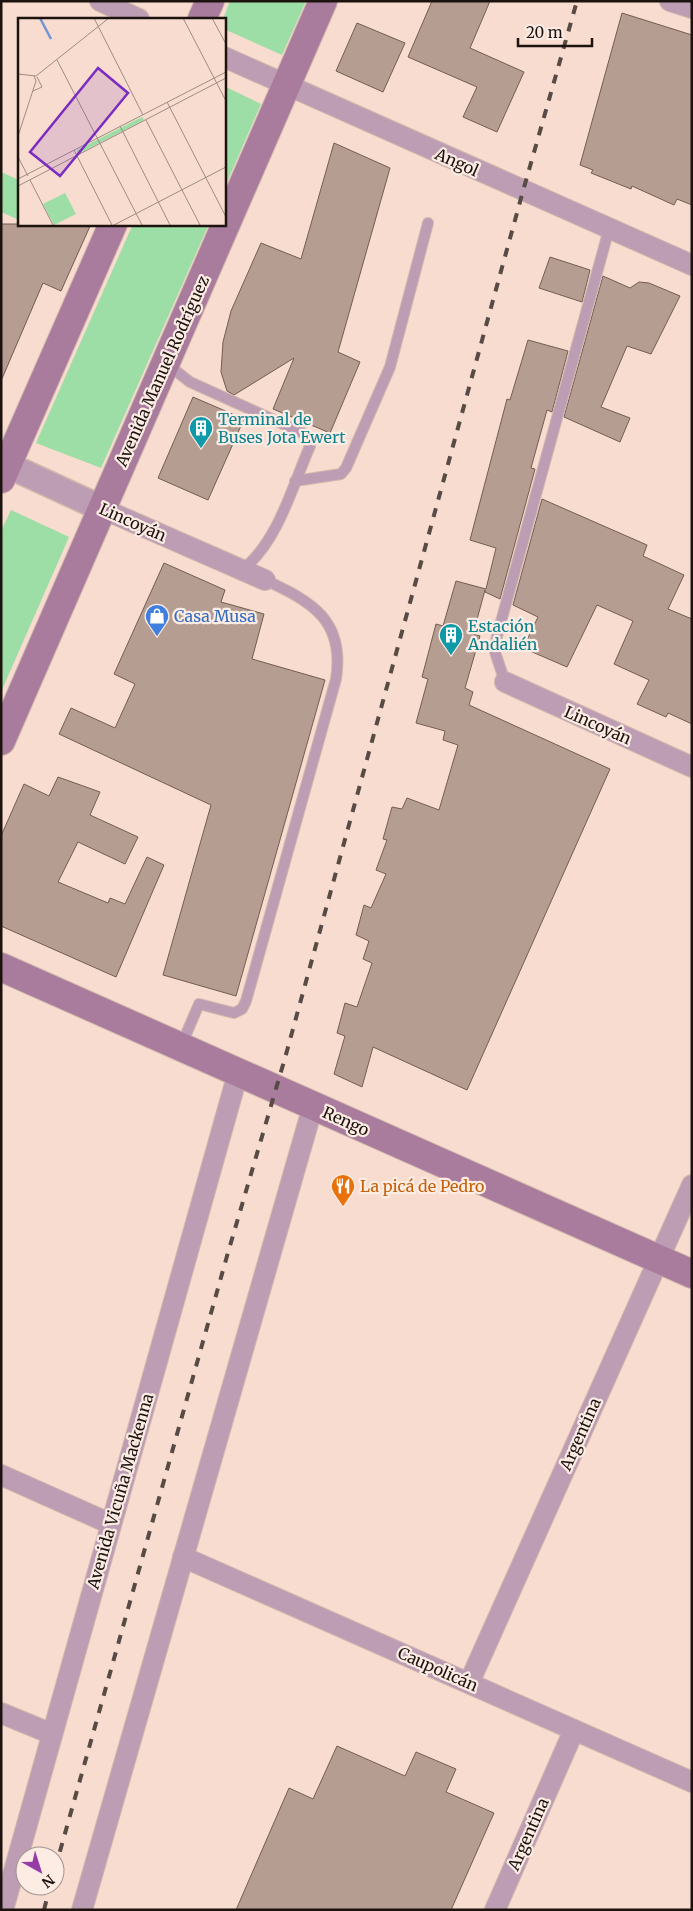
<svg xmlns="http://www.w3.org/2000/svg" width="693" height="1911" font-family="Merriweather,serif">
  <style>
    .green { fill: #9cdea5 }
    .building { fill: #b69d91; stroke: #735d51 }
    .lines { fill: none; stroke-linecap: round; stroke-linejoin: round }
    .service-casing { stroke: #d0b8ac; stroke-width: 12 }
    .minor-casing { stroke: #d0b8ac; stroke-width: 22 }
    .tertiary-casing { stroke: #d0b8ac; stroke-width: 28 }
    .secondary-casing { stroke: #d0b8ac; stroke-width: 30 }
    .service { stroke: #bd9db4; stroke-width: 10 }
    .minor { stroke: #bd9db4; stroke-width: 20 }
    .tertiary { stroke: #bd9db4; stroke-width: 25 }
    .secondary { stroke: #a97b9d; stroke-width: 28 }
    .rail { stroke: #584a44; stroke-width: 4; stroke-dasharray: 9 9; stroke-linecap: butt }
    .labels { text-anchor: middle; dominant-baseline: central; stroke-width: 4.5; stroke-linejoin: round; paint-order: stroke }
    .street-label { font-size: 16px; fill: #1c130f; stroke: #fcece4 }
    .culture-label { font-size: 16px; fill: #0d838f; stroke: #fcece4; text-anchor: start }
    .shop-label { font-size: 16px; fill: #366cbe; stroke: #fcece4; text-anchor: start }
    .food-label { font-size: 16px; fill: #c56008; stroke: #fcece4; text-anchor: start }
    .inset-river { fill: none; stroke: #7293d8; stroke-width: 2.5 }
    .inset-road { fill: none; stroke: #9f8c82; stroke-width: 1 }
    .view { fill: #7b2cbf; fill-opacity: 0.15; stroke: #7b2cbf; stroke-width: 2.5 }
    .inset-edge { fill: none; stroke: #1c130f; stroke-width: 2.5 }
  </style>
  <rect width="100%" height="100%" fill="#f7dccf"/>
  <g class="green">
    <polygon points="230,1 306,1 282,55 224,29 223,19"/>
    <polygon points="224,86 261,104 224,189"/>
    <polygon points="1,172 19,180 19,220 1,212"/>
    <polygon points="133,224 209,224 101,468 36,443"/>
    <polygon points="11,510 69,537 1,692 1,531"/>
  </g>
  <g class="building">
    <polygon points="432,1 490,1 470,48 524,72 497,132 463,117 477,87 408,57"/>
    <polygon points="622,13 692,35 692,205 677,199 674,205 632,186 631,189 591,173 593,170 580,165"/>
    <polygon points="357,23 405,43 383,92 336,71"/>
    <polygon points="334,143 390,168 338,352 360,362 330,433 273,409 294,358 234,395 227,391 221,372 223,342 231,311 261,243 301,259"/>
    <polygon points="1,224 91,224 61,291 43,283 1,381"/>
    <polygon points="550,257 590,270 582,302 539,288"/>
    <polygon points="603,276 630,288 639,282 649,283 680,296 651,354 627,346 601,407 630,418 620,442 564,417"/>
    <polygon points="528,340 568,351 552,412 547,410 531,468 535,469 500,599 485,592 485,590 473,634 480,636 465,688 473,692 469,705 610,769 467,1090 373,1047 362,1087 334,1074 345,1036 337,1033 345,1003 357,1007 372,963 363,959 369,941 356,935 364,905 371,908 386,874 376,870 387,840 383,839 392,807 402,809 407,798 439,810 458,745 443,740 445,731 416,723 428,679 422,677 436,624 443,626 456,581 486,589 496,548 470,540 507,399 510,400"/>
    <polygon points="193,397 244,419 208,500 158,478"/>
    <polygon points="542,499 647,545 643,556 684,575 668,609 692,619 692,724 668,713 666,717 637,704 649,680 614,664 633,621 597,605 567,667 523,648 538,617 513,605"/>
    <polygon points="164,563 225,590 221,602 264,614 252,659 325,680 236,996 163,975 211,805 59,734 71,708 115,728 135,684 114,674"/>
    <polygon points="58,777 100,792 90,815 138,837 125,864 78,842 58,882 108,903 110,898 125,904 147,857 164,865 116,977 1,926 1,836 24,784 49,796"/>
    <polygon points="337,1746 405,1776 416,1752 456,1769 446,1792 494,1813 451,1910 236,1910 289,1788 313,1799"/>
  </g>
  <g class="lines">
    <g class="service-casing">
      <g id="service">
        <path d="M167 364 190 382 305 434 310 446C292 487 278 542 242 570"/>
        <polyline points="295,481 341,474 346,468 390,367 428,223"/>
        <polyline points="505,682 495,652 497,636 609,229"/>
        <path d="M181 1046 199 1004 234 1013 242 1009 246 1001 336 679C345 621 313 602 265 580"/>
      </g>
    </g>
    <g class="minor-casing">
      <g id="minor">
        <polyline points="100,1 139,19"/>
        <polyline points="670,1 692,8"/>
        <polyline points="224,57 692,265"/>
        <polyline points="103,509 265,580"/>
        <polyline points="505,682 692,767"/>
        <polyline points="1,1475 111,1524"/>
        <polyline points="183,1557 692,1782"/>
        <polyline points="469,1683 692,1185"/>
        <polyline points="1,1713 52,1734"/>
        <polyline points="3,1910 238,1073"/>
        <polyline points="82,1910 313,1106"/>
        <polyline points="495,1910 574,1730"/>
      </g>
    </g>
    <g class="tertiary-casing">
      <polyline id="tertiary" points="1,462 103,509"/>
    </g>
    <g class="secondary-casing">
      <g id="secondary">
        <polyline points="202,19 210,1"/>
        <polyline points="1,479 113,224"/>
        <polyline points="1,741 323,1"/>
        <polyline points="1,967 692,1274"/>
      </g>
    </g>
    <use href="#service" class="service"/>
    <use href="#minor" class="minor"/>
    <use href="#tertiary" class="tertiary"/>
    <use href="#secondary" class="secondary"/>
    <g class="rail">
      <polyline points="55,1869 227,1256 285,1058 523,191 577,1"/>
      <polyline points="44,1910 50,1886"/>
    </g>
  </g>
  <defs>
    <g id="building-pin" transform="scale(1.25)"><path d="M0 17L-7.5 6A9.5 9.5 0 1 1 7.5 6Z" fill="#0f9aa8" stroke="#fcece4"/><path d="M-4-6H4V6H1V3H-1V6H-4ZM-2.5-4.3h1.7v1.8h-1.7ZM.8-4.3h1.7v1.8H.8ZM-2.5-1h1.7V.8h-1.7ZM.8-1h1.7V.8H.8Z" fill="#fff"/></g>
    <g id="shop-pin" transform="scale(1.25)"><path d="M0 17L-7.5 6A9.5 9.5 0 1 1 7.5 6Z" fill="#3f7fe0" stroke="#fcece4"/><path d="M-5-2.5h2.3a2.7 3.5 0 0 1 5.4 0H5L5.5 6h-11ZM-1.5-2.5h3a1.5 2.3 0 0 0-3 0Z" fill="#fff"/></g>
    <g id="restaurant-pin" transform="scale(1.25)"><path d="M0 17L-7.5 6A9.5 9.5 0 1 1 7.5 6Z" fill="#e8710a" stroke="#fcece4"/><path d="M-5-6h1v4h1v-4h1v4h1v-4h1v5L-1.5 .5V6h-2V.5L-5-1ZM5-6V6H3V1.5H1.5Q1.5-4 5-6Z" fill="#fff"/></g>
  </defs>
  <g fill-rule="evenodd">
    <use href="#building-pin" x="201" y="428"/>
    <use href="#shop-pin" x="157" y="616"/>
    <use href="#building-pin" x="451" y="635"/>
    <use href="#restaurant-pin" x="343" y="1186"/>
  </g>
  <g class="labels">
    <g class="street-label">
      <text transform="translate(457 162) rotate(24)">Angol</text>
      <text transform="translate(162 371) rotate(-66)">Avenida Manuel Rodríguez</text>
      <text transform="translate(133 522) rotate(24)">Lincoyán</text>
      <text transform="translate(598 725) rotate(24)">Lincoyán</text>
      <text transform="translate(346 1121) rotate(24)">Rengo</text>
      <text transform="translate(580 1434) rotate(-66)">Argentina</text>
      <text transform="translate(120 1491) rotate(-74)">Avenida Vicuña Mackenna</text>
      <text transform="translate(438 1669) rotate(24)">Caupolicán</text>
      <text transform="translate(528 1834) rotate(-66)">Argentina</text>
    </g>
    <g class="culture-label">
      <text x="218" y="419">Terminal de<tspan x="218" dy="18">Buses Jota Ewert</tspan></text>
      <text x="468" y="626">Estación<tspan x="468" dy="18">Andalién</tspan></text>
    </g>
    <g class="shop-label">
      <text x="174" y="616">Casa Musa</text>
    </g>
    <g class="food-label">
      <text x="360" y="1186">La picá de Pedro</text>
    </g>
  </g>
  <g transform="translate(18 18)">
    <rect width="208" height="208" fill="#f7dccf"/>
    <path d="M124 99 126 102 60 136 59 132ZM47 175 58 196 36 207 25 186Z" fill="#9cdea5"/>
    <path class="inset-river" d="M22 0 33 21"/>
    <path class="inset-road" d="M76 0 125 97M165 0 208 83M194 0 208 26M39 42 124 207M0 56 18 58 91 0M15 73 24 69 19 59M149 84 208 199M128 102 182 207M102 108 152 207M0 118 18 63 16 58M56 132 94 207M0 139 10 158M0 161 208 54M12 162 35 207M0 168 208 60M96 207 208 149"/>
    <path class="view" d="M80 50 110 75 42 158 12 134Z"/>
    <rect width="208" height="208" class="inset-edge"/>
  </g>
  <rect width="693" height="1911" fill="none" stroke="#1c130f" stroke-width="5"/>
  <g transform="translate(40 1871) rotate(141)"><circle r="24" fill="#fcece4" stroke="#a2958f"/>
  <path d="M0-4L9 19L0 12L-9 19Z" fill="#963ca7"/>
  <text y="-8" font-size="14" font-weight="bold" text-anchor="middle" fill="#1c130f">N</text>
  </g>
  <path d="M518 38v8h74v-8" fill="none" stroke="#1c130f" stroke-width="2.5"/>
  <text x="526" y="38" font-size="15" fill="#1c130f" stroke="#fcece4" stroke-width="4" paint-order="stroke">20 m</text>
</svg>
